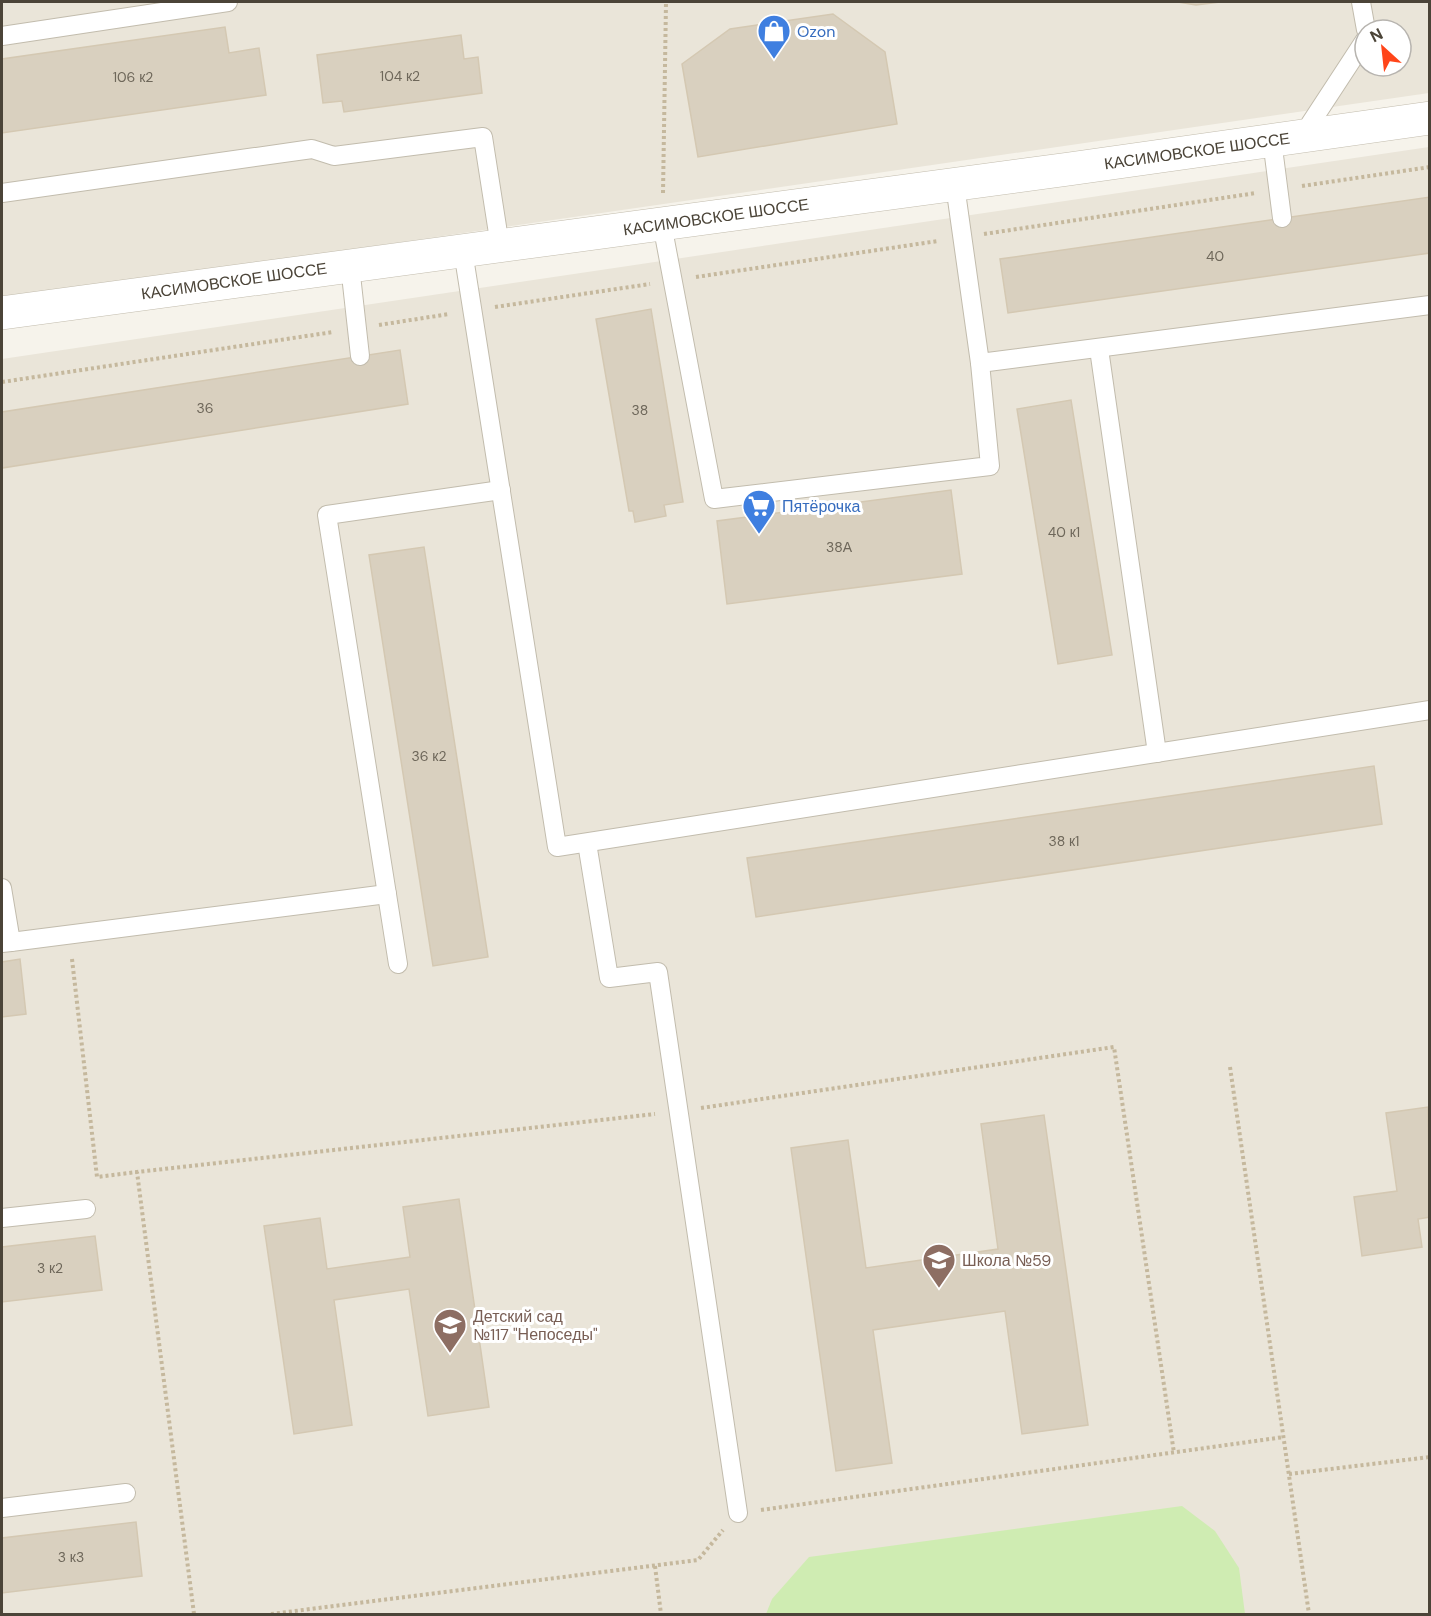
<svg xmlns="http://www.w3.org/2000/svg" width="1431" height="1616" font-family="'DM Sans',sans-serif">
  <style>
    .residential { fill: #eae5d9; fill-rule: evenodd }
    .green { fill: #cfecb2 }
    .building { fill: #d9d0bf; stroke: #d4c8b2; stroke-width: 1.5 }
    .lines { fill: none; stroke-linecap: round; stroke-linejoin: round }
    .lane-casing { stroke: #c2bcad; stroke-width: 20 }
    .street-casing { stroke: #c2bcad; stroke-width: 34 }
    .path { stroke: #c5b89d; stroke-width: 4; stroke-dasharray: 3 3; stroke-linecap: butt }
    .lane { stroke: #fff; stroke-width: 18 }
    .street { stroke: #fff; stroke-width: 33 }
    .labels { text-anchor: middle; dominant-baseline: central; stroke-width: 6; stroke-linejoin: round; paint-order: stroke }
    .number-label { font-size: 14px; fill: #6e675a }
    .shop-label { font-size: 16px; fill: #366cbe; stroke: #fff; text-anchor: start }
    .street-label { font-size: 16px; fill: #4b4438; stroke: #fff }
    .education-label { font-size: 16px; fill: #785e54; stroke: #fff; text-anchor: start }
  </style>
  <rect width="100%" height="100%" fill="#f6f3eb"/>
  <g class="residential">
    <path d="M2 2H1429V93L2 300ZM1365 30H1401V66H1365Z"/>
    <polygon points="1429,147 1429,1614 2,1614 2,359"/>
  </g>
  <polygon class="green" points="1182,1506 1215,1531 1239,1568 1245,1614 766,1614 772,1599 809,1557"/>
  <g class="building">
    <polygon points="1178,2 1220,2 1196,5"/>
    <polygon points="833,14 885,52 897,124 698,157 682,64 730,29"/>
    <polygon points="225,27 229,53 259,48 266,95 2,133 2,59"/>
    <polygon points="461,35 464,59 478,57 482,93 344,112 342,101 323,103 317,55"/>
    <polygon points="1430,197 1430,253 1008,313 1000,259"/>
    <polygon points="651,309 683,502 664,505 666,516 635,522 633,511 629,511 596,319"/>
    <polygon points="400,350 408,404 2,468 2,412"/>
    <polygon points="1071,400 1112,655 1058,664 1017,409"/>
    <polygon points="951,490 962,574 727,604 717,521"/>
    <polygon points="424,547 488,957 433,966 369,555"/>
    <polygon points="1374,766 1382,824 756,917 747,858"/>
    <polygon points="20,959 26,1014 2,1017 2,962"/>
    <polygon points="1428,1107 1430,1217 1418,1219 1422,1247 1362,1256 1354,1197 1397,1191 1386,1113"/>
    <polygon points="1044,1115 1088,1425 1022,1434 1005,1311 873,1330 892,1463 836,1471 791,1148 848,1140 866,1268 998,1249 981,1124"/>
    <polygon points="459,1199 489,1407 428,1416 409,1289 334,1300 352,1425 294,1434 264,1226 320,1218 327,1269 410,1257 403,1207"/>
    <polygon points="95,1236 102,1290 2,1302 2,1247"/>
    <polygon points="136,1522 142,1576 2,1593 2,1538"/>
  </g>
  <g class="lines">
    <g class="lane-casing">
      <g id="lane">
        <polyline points="1361,2 1366,30"/>
        <polyline points="2,36 228,2"/>
        <polyline points="1312,135 1310,124 1365,40"/>
        <polyline points="1272,140 1282,218"/>
        <polyline points="955,185 980,363 1430,305"/>
        <polyline points="2,193 312,149 334,156 483,137 500,246"/>
        <polyline points="662,224 714,499 990,466 980,363"/>
        <polyline points="463,251 557,847 1430,710"/>
        <polyline points="350,266 360,356"/>
        <polyline points="1099,349 1157,753"/>
        <polyline points="587,843 609,978 658,972 738,1513"/>
        <polyline points="2,888 11,942 2,943"/>
        <polyline points="11,942 387,894"/>
        <polyline points="398,964 327,515 501,490"/>
        <polyline points="2,1218 86,1209"/>
        <polyline points="2,1508 126,1493"/>
      </g>
    </g>
    <g class="street-casing">
      <polyline id="street" points="2,313 1069,169 1430,118"/>
    </g>
    <g class="path">
      <polyline points="1302,186 1430,167"/>
      <polyline points="663,193 666,2"/>
      <polyline points="984,234 1256,193"/>
      <polyline points="696,277 938,241"/>
      <polyline points="495,307 650,284"/>
      <polyline points="379,325 449,314"/>
      <polyline points="2,382 333,332"/>
      <polyline points="72,959 97,1177 137,1172"/>
      <polyline points="1230,1067 1309,1614"/>
      <polyline points="701,1108 1114,1047 1174,1453"/>
      <polyline points="1289,1474 1430,1457"/>
      <polyline points="761,1510 1284,1437"/>
      <polyline points="655,1566 661,1614"/>
      <polyline points="194,1614 137,1172 655,1114"/>
      <polyline points="271,1614 698,1560 723,1530"/>
    </g>
    <use href="#lane" class="lane"/>
    <use href="#street" class="street"/>
  </g>
  <defs>
    <g id="shop-pin" transform="scale(1.725)"><path d="M0 17L-7.5 6A9.5 9.5 0 1 1 7.5 6Z" fill="#3f7fe0" stroke="#fff"/><path d="M-5-2.5h2.3a2.7 3.5 0 0 1 5.4 0H5L5.5 6h-11ZM-1.5-2.5h3a1.5 2.3 0 0 0-3 0Z" fill="#fff"/></g>
    <g id="supermarket-pin" transform="scale(1.725)"><path d="M0 17L-7.5 6A9.5 9.5 0 1 1 7.5 6Z" fill="#3f7fe0" stroke="#fff"/><path d="M-6-5.5h2.5l.6 2H6L4.5 2H-2.5L-4.4-4H-6ZM-1.5 3.2a1.3 1.3 0 1 0 .1 0ZM3 3.2a1.3 1.3 0 1 0 .1 0Z" fill="#fff"/></g>
    <g id="school-pin" transform="scale(1.725)"><path d="M0 17L-7.5 6A9.5 9.5 0 1 1 7.5 6Z" fill="#8d6e63" stroke="#fff"/><path d="M0-5L7-2L0 1L-7-2ZM-4 1L0 2.5L4 1V4Q0 6-4 4Z" fill="#fff"/></g>
  </defs>
  <g fill-rule="evenodd">
    <use href="#shop-pin" x="774" y="31"/>
    <use href="#supermarket-pin" x="759" y="506"/>
    <use href="#school-pin" x="939" y="1260"/>
    <use href="#school-pin" x="450" y="1325"/>
  </g>
  <g class="labels">
    <g class="number-label">
      <text x="400" y="76">104 к2</text>
      <text x="133" y="77">106 к2</text>
      <text x="1215" y="256">40</text>
      <text x="205" y="408">36</text>
      <text x="640" y="410">38</text>
      <text x="1064" y="532">40 к1</text>
      <text x="839" y="547">38А</text>
      <text x="429" y="756">36 к2</text>
      <text x="1064" y="841">38 к1</text>
      <text x="50" y="1268">3 к2</text>
      <text x="71" y="1557">3 к3</text>
    </g>
    <g class="shop-label">
      <text x="797" y="31">Ozon</text>
      <text x="782" y="506">Пятёрочка</text>
    </g>
    <g class="street-label">
      <text transform="translate(1197 151) rotate(-8)">КАСИМОВСКОЕ ШОССЕ</text>
      <text transform="translate(716 217) rotate(-8)">КАСИМОВСКОЕ ШОССЕ</text>
      <text transform="translate(234 281) rotate(-8)">КАСИМОВСКОЕ ШОССЕ</text>
    </g>
    <g class="education-label">
      <text x="962" y="1260">Школа №59</text>
      <text x="473" y="1316">Детский сад<tspan x="473" dy="18">№117 "Непоседы"</tspan></text>
    </g>
  </g>
  <rect width="1431" height="1616" fill="none" stroke="#4b4438" stroke-width="6"/>
  <g transform="translate(1383 48) rotate(333)"><circle r="28" fill="#ffffff" stroke="#b7b4af" stroke-width="1.5"/>
  <path d="M0-4.5L10 22L0 15L-10 22Z" fill="#ff4519"/>
  <text y="-9" font-size="16" font-weight="bold" text-anchor="middle" fill="#4b4438">N</text>
  </g>
</svg>
